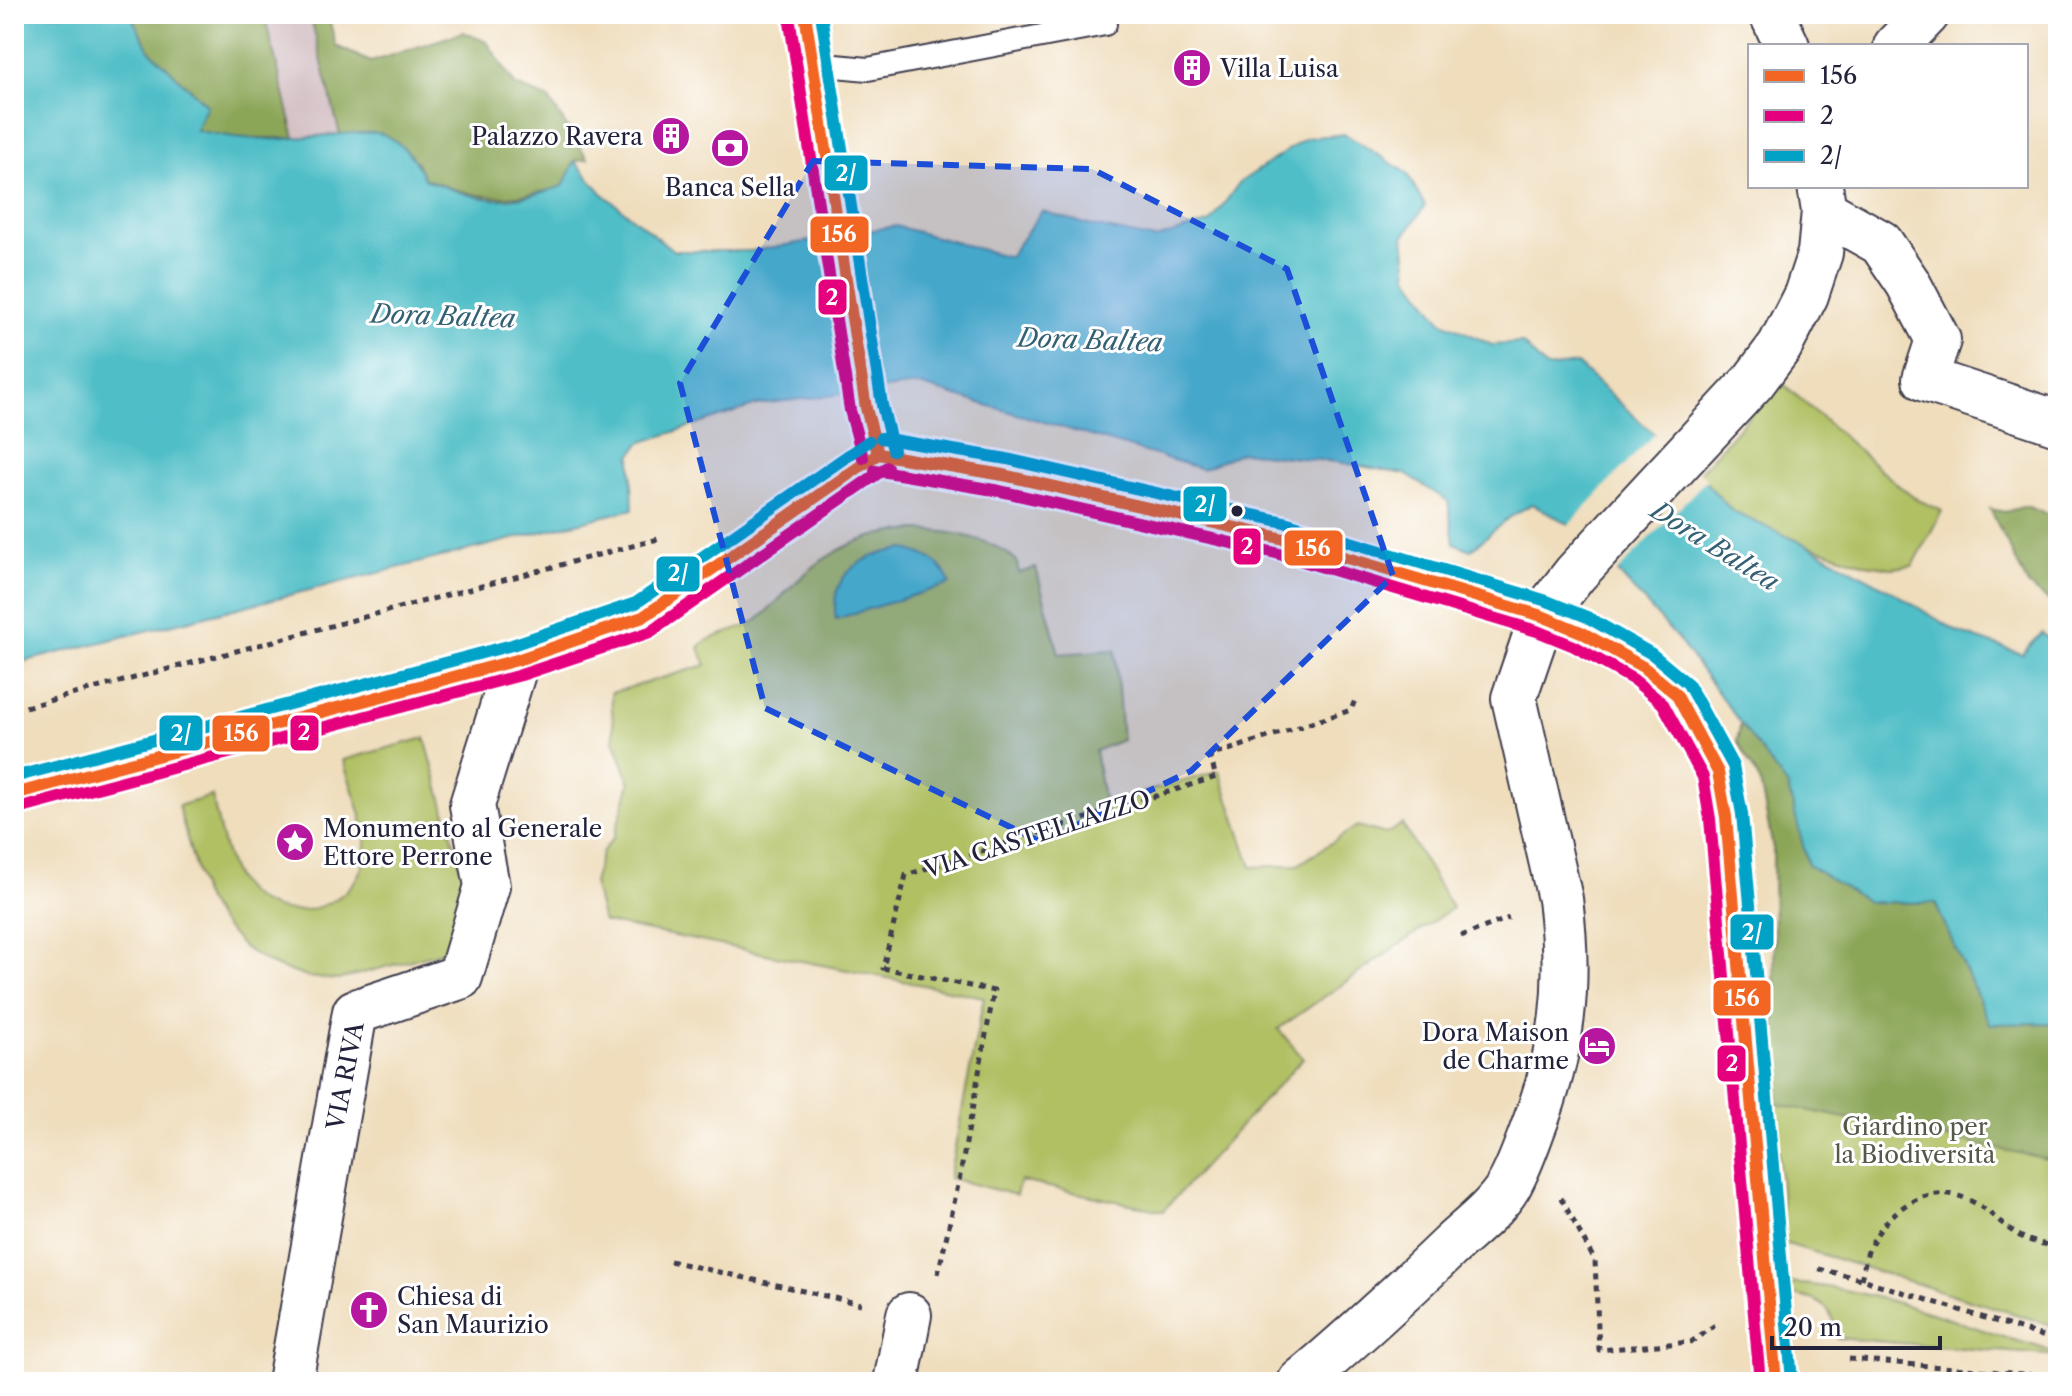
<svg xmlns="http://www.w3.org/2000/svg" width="2072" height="1396" font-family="'Libre Caslon Text',serif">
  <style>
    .industrial { fill: #d2bec2 }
    .green { fill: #b0c063; stroke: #69714f; stroke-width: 2 }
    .forest { fill: #8ca659; stroke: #57644a; stroke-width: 2 }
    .water { fill: #50bec7; stroke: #397081; stroke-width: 2 }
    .pier { fill: #efddbc }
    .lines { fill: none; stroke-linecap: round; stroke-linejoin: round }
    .service-casing { stroke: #413e4e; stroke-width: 26 }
    .minor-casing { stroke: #413e4e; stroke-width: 48 }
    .secondary-casing { stroke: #413e4e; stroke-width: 48 }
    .path { stroke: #413e4e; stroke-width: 5; stroke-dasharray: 6 6; stroke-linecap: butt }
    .service { stroke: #fff; stroke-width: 22 }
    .minor { stroke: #fff; stroke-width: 44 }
    .secondary { stroke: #fff; stroke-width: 44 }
    .bus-1-casing { stroke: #fff; stroke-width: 18 }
    .bus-2-casing { stroke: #fff; stroke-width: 18 }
    .bus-3-casing { stroke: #fff; stroke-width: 18 }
    .bus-1 { stroke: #f26522; stroke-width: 12 }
    .bus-2 { stroke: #e5007d; stroke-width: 12 }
    .bus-3 { stroke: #02a2c7; stroke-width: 12 }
    .marked { fill: #1d4ed8; fill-opacity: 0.2; stroke: #1d4ed8; stroke-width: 6; stroke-dasharray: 16 10; stroke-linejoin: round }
    .bus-dot { fill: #22223b; stroke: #fff; stroke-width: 3 }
    .labels { text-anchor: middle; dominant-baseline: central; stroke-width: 6; stroke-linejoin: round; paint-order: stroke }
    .poi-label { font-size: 24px; fill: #22223b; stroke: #fff; text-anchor: start }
    .street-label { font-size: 24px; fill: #22223b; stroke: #fff }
    .park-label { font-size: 24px; fill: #545949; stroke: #fff }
    .water-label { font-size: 26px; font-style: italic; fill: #346073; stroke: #fff }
    .line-badge { stroke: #fff; stroke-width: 3 }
    .badge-label { font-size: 22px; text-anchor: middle; font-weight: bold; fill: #fff }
  </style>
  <rect width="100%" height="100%" fill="#fff"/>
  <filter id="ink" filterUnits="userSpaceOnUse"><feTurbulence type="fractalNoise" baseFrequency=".0125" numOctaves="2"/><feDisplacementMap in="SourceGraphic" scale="16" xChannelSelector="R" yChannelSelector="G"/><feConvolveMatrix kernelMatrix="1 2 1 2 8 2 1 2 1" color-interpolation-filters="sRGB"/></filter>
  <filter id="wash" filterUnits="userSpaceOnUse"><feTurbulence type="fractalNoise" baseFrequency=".006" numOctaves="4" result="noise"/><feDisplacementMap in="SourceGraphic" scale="32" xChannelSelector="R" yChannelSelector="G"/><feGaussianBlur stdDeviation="1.8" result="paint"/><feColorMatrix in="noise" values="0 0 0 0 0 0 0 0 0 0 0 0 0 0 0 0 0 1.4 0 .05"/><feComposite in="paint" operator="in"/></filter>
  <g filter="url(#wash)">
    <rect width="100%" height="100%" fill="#efddbc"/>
    <polygon class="industrial" points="264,14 310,14 340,135 295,138"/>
    <g class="green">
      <polygon points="1780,381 1898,485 1913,497 1942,511 1913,566 1891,568 1866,564 1807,545 1733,512 1698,474"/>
      <path d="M919 530C951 531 991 538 1016 560L1019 573 1036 568 1059 654 1115 650 1122 740 1095 751 1104 804 1219 771 1252 867 1298 865 1357 826 1386 834 1402 824 1452 908 1278 1029 1303 1058 1163 1211 1020 1181 1016 1195 949 1178 984 997 603 922 593 883 602 852 614 837 630 783 614 740 611 693 706 665 699 648 704 642C720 633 740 631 756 621 772 609 782 595 796 582 831 548 870 531 919 530Z"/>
      <polygon points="1741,723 1788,787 1990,1024 2058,1023 2058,1327 1784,1243 1776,1104 1773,848 1760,781 1737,741"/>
      <path d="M425 738 466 886 449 950 337 980 307 977 274 966 243 947 219 921 203 895 178 806 212 796C217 817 227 869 240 884 279 934 366 910 366 843 366 822 349 782 343 760Z"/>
      <path d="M1787 1283C1859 1286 1938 1315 2007 1338 2023 1343 2046 1347 2058 1356L1837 1338C1832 1302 1820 1300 1787 1294Z"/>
    </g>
    <g class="forest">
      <polygon points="130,14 264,14 295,138 232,138 195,130 207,105 149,50"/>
      <path d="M310 14H328L336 46 371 62 463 32 487 42 516 86 548 98 588 159 575 161 564 186C510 203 476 200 424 178L417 162 380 133 340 135Z"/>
      <polygon points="2026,506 2058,519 2058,608 2028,585 1990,509 2005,512"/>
      <polygon points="1741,723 1788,787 1809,865 1868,902 1935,903 1990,1024 2058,1023 2058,1161 1776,1104 1773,848 1760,781 1737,741"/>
    </g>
    <g class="water">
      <path d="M14 14H130L149 50 207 105 196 130C225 137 253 140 283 139 302 138 370 129 383 134 403 143 416 159 424 179 445 187 470 197 493 199 515 201 542 193 563 186L575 161 602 193 674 251H751L896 226 1009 257 1042 211 1092 226 1155 239 1211 222 1239 183 1306 138 1345 134 1407 173 1425 206 1404 236 1408 275 1441 321 1492 345 1522 343 1546 368 1577 364 1698 474 1733 512 1807 545 1888 589 1958 632 2022 654 2042 633 2058 647V1023L1990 1024 1935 903 1868 902 1808 865 1788 787 1677 638 1620 575 1604 543 1532 504 1507 519 1471 550 1454 543 1448 501 1405 474 1337 462 1242 452 1202 469 919 385 760 404 640 443 631 456 633 509 14 664Z"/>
      <path d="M905 549C927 554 942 562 950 584L836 619C828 572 864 554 905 549Z"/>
    </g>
    <polygon class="pier" points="1658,430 1707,479 1615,574 1601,546 1567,527"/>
  </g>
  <g filter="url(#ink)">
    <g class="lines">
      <g class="service-casing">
        <polyline id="service" points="814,64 868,69 1105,24"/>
      </g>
      <g class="minor-casing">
        <g id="minor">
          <polyline points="1772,14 1787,46"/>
          <polyline points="1896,46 1927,14"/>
          <polyline points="1824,211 1881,243 1908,283 1938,340 1925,379 2058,423"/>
          <polyline points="290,1382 355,1012 460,977 487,886 472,805 517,660"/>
          <polyline points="896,1382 909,1315"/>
          <path d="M1300 1382C1352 1339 1400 1294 1449 1247 1468 1229 1494 1210 1508 1187 1518 1170 1525 1150 1532 1131 1563 1051 1571 985 1560 899L1514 698 1542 616 1575 574 1753 382 1780 346 1806 295 1820 253 1824 211 1820 186"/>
        </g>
      </g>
      <g class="secondary-casing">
        <g id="secondary">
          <polyline points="805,14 866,408 878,454"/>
          <polyline points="878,454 1003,475 1280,538 1542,616 1581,632 1643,667 1676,694 1718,772 1726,817 1776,1382"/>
          <polyline points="14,794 517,660 643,617 878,454"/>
        </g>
      </g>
      <g class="path">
        <polyline points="14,710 662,538"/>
        <polyline points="1461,936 1509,918"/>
        <polyline points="1561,1198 1595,1261 1599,1350 1691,1342 1718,1323"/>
        <polyline points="670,1261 861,1304"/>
        <polyline points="1819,1269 1861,1279 2058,1341"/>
        <polyline points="938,1274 959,1181 994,991 883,968 906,875 1216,777 1210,756 1351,710 1355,700"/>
        <path d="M1861 1279C1864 1269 1865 1258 1869 1249 1885 1212 1926 1181 1967 1199 1985 1207 1997 1220 2012 1231 2025 1241 2042 1244 2058 1247"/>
        <polyline points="1849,1359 2058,1377"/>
      </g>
      <use href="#service" class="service"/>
      <use href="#minor" class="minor"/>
      <use href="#secondary" class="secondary"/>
      <g class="bus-1-casing">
        <g id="bus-1">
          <polyline points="805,14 866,408 878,454"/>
          <polyline points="878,454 1003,475 1280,538 1542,616 1581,632 1643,667 1676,694 1718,772 1726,817 1776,1382"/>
          <polyline points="14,794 517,660 643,617 878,454"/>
        </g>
      </g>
      <g class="bus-2-casing">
        <g id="bus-2">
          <polyline points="789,16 850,410 863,458"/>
          <polyline points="875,470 1000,491 1276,553 1537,631 1574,646 1634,680 1663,704 1703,777 1710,819 1760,1382"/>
          <polyline points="18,809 521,675 650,632 887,467"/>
        </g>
      </g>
      <g class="bus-3-casing">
        <g id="bus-3">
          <polyline points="821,14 882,405 893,450"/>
          <polyline points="881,438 1007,459 1284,522 1547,601 1587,617 1652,654 1688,684 1733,766 1742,814 1792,1381"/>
          <polyline points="14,777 512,645 636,603 869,441"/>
        </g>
      </g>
      <use href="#bus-1" class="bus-1"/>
      <use href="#bus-2" class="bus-2"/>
      <use href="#bus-3" class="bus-3"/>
    </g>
  </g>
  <path class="marked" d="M813 161 1092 169 1287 269 1393 576 1191 771 1041 842 765 708 680 383Z"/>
  <defs>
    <g id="building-disc" transform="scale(2)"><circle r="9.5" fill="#b5179e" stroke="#fff"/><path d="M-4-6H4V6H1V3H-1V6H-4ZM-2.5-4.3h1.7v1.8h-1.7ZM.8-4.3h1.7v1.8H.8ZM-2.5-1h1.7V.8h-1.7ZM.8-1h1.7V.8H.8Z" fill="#fff"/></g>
    <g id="bank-disc" transform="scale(2)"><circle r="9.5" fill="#b5179e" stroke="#fff"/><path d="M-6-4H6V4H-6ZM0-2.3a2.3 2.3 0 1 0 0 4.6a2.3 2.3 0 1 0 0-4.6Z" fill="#fff"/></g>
    <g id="sight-disc" transform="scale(2)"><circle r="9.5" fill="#b5179e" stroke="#fff"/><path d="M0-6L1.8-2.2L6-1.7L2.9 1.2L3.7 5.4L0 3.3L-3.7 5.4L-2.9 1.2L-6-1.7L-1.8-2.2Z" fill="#fff"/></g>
    <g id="hotel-disc" transform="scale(2)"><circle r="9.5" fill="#b5179e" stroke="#fff"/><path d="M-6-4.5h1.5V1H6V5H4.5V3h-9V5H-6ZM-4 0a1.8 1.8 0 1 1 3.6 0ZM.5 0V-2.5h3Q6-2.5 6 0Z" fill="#fff"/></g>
    <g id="church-disc" transform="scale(2)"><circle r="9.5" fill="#b5179e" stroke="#fff"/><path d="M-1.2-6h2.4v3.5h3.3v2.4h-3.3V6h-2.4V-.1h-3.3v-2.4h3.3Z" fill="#fff"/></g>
  </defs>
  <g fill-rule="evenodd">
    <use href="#building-disc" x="1192" y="68"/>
    <use href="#building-disc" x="671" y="136"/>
    <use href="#bank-disc" x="730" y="148"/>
    <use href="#sight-disc" x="295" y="842"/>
    <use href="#hotel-disc" x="1597" y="1046"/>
    <use href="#church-disc" x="369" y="1310"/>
  </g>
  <circle class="bus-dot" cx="1237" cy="511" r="7"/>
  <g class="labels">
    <g class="poi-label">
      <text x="1220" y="68">Villa Luisa</text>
      <text x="643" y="136" text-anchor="end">Palazzo Ravera</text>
      <text x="730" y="187" text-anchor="middle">Banca Sella</text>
      <text x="323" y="828">Monumento al Generale<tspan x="323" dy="28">Ettore Perrone</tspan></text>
      <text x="1569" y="1032" text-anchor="end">Dora Maison<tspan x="1569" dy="28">de Charme</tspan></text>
      <text x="397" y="1296">Chiesa di<tspan x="397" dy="28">San Maurizio</tspan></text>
    </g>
    <g class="street-label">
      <text transform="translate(1037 834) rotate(-18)">VIA CASTELLAZZO</text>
      <text transform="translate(345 1076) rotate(-79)">VIA RIVA</text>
    </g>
    <g class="park-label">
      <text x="1915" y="1126">Giardino per<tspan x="1915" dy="28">la Biodiversità</tspan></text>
    </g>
    <g class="water-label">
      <text transform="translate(443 316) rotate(2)">Dora Baltea</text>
      <text transform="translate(1090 340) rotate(2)">Dora Baltea</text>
      <text transform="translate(1715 546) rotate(32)">Dora Baltea</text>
    </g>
  </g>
  <g class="line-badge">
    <rect x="823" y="154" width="46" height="38" rx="8" fill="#02a2c7"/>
    <rect x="809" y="215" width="61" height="39" rx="8" fill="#f26522"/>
    <rect x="817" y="278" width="31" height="38" rx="8" fill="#e5007d"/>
    <rect x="1182" y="485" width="46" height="38" rx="8" fill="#02a2c7"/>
    <rect x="1232" y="527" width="30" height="39" rx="8" fill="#e5007d"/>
    <rect x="1283" y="529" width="61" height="38" rx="8" fill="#f26522"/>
    <rect x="655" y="555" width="46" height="38" rx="8" fill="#02a2c7"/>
    <rect x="289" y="714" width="31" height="38" rx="8" fill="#e5007d"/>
    <rect x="158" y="714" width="46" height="38" rx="8" fill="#02a2c7"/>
    <rect x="211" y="714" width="60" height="39" rx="8" fill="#f26522"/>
    <rect x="1729" y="913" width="46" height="38" rx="8" fill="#02a2c7"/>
    <rect x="1712" y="979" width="60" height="38" rx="8" fill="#f26522"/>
    <rect x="1716" y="1044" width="31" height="39" rx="8" fill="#e5007d"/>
  </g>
  <g class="badge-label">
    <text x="846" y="181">2/</text>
    <text x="839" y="242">156</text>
    <text x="832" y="305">2</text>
    <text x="1205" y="512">2/</text>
    <text x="1247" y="554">2</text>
    <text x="1313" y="556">156</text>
    <text x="678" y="581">2/</text>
    <text x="304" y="740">2</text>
    <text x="181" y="741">2/</text>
    <text x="241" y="741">156</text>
    <text x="1752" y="940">2/</text>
    <text x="1742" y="1006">156</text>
    <text x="1732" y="1071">2</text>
  </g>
  <rect width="2072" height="1396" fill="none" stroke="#fff" stroke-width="48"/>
  <rect x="1748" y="44" width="280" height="144" fill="#ffffff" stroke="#a7a7b1" stroke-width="2"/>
  <rect x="1764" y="70" width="40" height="12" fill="#f26522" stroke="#a7a7b1" stroke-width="2"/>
  <text x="1820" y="84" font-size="24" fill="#22223b">156</text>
  <rect x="1764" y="110" width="40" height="12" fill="#e5007d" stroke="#a7a7b1" stroke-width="2"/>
  <text x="1820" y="124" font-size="24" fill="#22223b">2</text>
  <rect x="1764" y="150" width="40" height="12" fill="#02a2c7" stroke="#a7a7b1" stroke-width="2"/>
  <text x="1820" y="164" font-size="24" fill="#22223b">2/</text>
  <path d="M1772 1336v12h168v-12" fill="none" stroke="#22223b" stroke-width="4"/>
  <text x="1784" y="1336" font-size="24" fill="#22223b" stroke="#ffffff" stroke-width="6" paint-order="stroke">20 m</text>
</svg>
